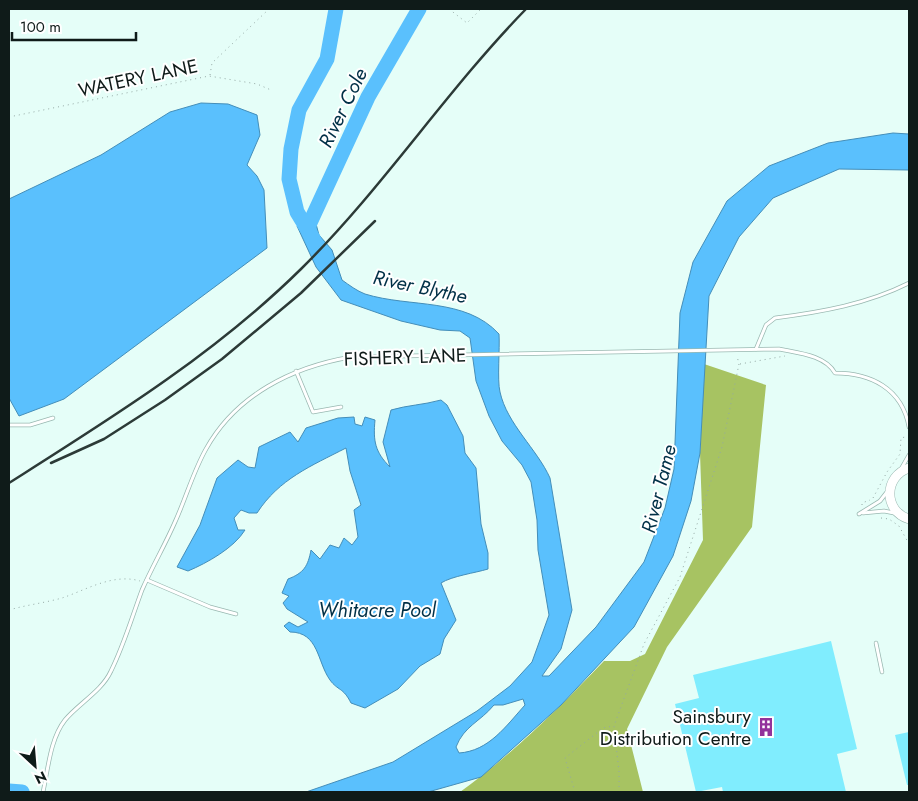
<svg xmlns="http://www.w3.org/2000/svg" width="918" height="801" font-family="Jost,sans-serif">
<rect width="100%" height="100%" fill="#e5fef8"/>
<!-- forest -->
<path fill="#a7c362" d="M704,364L766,385L752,527L667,647L627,729L643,792H460C513,754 559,708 604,661H630L645,654L703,540L700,453Z"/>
<!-- water -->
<g fill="#5ac0fd" stroke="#448eb9" fill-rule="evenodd">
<path d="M201,103L228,104L257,115L260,135L247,165L257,176L264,190L267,248L64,399L19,416L9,398V199L101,155L170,112Z"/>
<path d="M893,133L909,134V170L839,169L773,198L739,237L709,296L700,453L691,501L673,556L634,627L561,705L481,777L428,792H306L393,762L477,711L510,686L532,662L549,615L538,550L537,520L531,482L522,465L502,441L489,416L476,381L470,338L460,331L440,330L401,321L341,300L316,267L297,226L315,220L319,235L332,250L342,280C349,285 357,291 365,294C410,308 465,297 499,334C500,348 497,380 500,392C507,424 537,449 550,478L572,610L561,649L542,676H549L596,627L644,562L665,508L674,469L680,313L693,262L727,201L769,166L828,143ZM523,699L525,705C506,726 489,751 459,753L456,747C464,726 480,722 494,705H503Z"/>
<path d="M441,400L447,405L463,436L465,453L476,468L481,524L488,553V569C475,573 452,576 441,583L456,620L444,639L440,654L420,666L398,689L365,708L351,703C343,687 338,691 330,680C317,662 319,632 290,632L284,626L289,622L298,627L308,622L287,609L283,603L289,596L282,593L288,579C304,573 308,566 311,550L320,559L330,545L339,548L344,538L352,545L358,537L354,510L361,505L350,471L346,448C311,466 279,479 257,513H249L241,510L234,518L238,530H245C234,548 207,563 188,571L177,567L200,525L217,478L238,460L248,467L255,468L259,447L290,432L298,442L306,428L338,418L354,417L355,424L362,426L365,417L375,420C373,441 375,452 390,467L383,442L391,410C408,405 423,405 441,400Z"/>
</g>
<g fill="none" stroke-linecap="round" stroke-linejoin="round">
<!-- river -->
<g stroke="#5ac0fd" stroke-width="15">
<path d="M308,227L368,97L419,9"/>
<path d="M314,240L297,212L289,179L291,149L299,110L327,59L336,9"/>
<path d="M9,791L22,792"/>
</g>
</g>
<!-- building -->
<g fill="#80edfe">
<path d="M831,641L857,749L837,754L846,792H723L722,787L696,792L675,704L699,698L693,675Z"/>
<path d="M909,732V785H907L895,735Z"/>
</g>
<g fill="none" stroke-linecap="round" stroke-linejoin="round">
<!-- service casing -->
<g stroke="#99b8b1" stroke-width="4.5">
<g id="service">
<path d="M756,349L766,325L775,318C822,312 867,304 909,283"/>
<path d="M296,371L313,412L341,407"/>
<path d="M9,425H30L53,418"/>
<path d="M901,469L909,455"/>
<path d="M863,513L884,511L894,513"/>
<path d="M859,514L880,501L887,492"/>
<path d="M147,580L210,607L236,614"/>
<path d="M876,643L882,672"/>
<path d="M43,792C48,770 50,739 65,720C78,704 102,691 111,671C124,645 132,617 142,590C152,567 165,545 175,522C186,498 193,472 206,449C236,395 292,367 351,357L779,349C798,353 825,355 835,373C870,373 902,388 909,427"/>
</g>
</g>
<!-- tertiary casing -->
<g stroke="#99b8b1" stroke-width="10">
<path id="tertiary" d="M909,468C884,476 883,511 909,519"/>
</g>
<!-- path -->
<g stroke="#94a8a4" stroke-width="1" stroke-dasharray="1 4" stroke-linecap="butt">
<path d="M449,9L467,23L481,9"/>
<path d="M210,75L212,63L269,9"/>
<path d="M9,117L209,76L257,84L271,90"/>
<path d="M740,364L785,356"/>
<path d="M873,498L887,472L900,454L901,438L909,436"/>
<path d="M862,505V503L870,500"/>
<path d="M881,518L889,519L899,526L909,544"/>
<path d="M9,610C26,605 44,603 62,598C86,590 113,573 140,581"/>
<path d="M575,792L565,758L603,728L613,726"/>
<path d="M619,792V772L614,726L644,644L680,577L722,447L739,364L737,356"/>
</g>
<!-- service -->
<use href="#service" stroke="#fff" stroke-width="3"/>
<!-- tertiary -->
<use href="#tertiary" stroke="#fff" stroke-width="9"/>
<!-- rail -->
<g stroke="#2c3a37" stroke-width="2.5">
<path d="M51,463L104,439L165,400L222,359L301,293L375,221"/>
<path d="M9,483C110,419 215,354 301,269C383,188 446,91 526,9"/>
</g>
</g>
<!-- icons -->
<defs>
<g id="building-bare" transform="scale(1.5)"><path d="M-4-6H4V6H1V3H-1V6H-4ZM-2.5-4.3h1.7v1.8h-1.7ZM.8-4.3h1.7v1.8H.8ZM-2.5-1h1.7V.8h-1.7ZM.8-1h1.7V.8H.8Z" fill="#92329b" stroke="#fff" stroke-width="2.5" paint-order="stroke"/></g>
</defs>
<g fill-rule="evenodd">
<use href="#building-bare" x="766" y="727"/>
</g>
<g text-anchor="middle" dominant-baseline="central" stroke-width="4" stroke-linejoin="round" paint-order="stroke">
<!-- street labels -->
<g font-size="19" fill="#0f1b19" stroke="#fff">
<text transform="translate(138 78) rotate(-12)">WATERY LANE</text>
<text transform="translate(405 357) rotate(-2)">FISHERY LANE</text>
</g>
<!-- poi labels -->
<g font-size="19" fill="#0f1b19" stroke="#fff" text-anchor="end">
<text x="751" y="716">Sainsbury<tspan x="751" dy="22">Distribution Centre</tspan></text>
</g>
<!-- water labels -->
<g font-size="20" font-style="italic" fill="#013047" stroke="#fff">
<text transform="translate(343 108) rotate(-64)">River Cole</text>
<text transform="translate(420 287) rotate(12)">River Blythe</text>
<text transform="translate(659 489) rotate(-76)">River Tame</text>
<text x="377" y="610">Whitacre Pool</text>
</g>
</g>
<!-- border -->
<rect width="918" height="801" fill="none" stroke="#0f1b19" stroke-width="20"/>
<!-- north arrow -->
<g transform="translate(35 766) rotate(154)" stroke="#ffffff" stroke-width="4" paint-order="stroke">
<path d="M0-4L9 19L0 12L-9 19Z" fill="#0f1b19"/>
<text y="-8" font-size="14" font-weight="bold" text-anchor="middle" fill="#0f1b19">N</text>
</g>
<!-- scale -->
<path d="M12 32v8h124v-8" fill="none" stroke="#0f1b19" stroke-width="2.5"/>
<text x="20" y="32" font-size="15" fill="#0f1b19" stroke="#ffffff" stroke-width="4" paint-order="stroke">100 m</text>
</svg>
